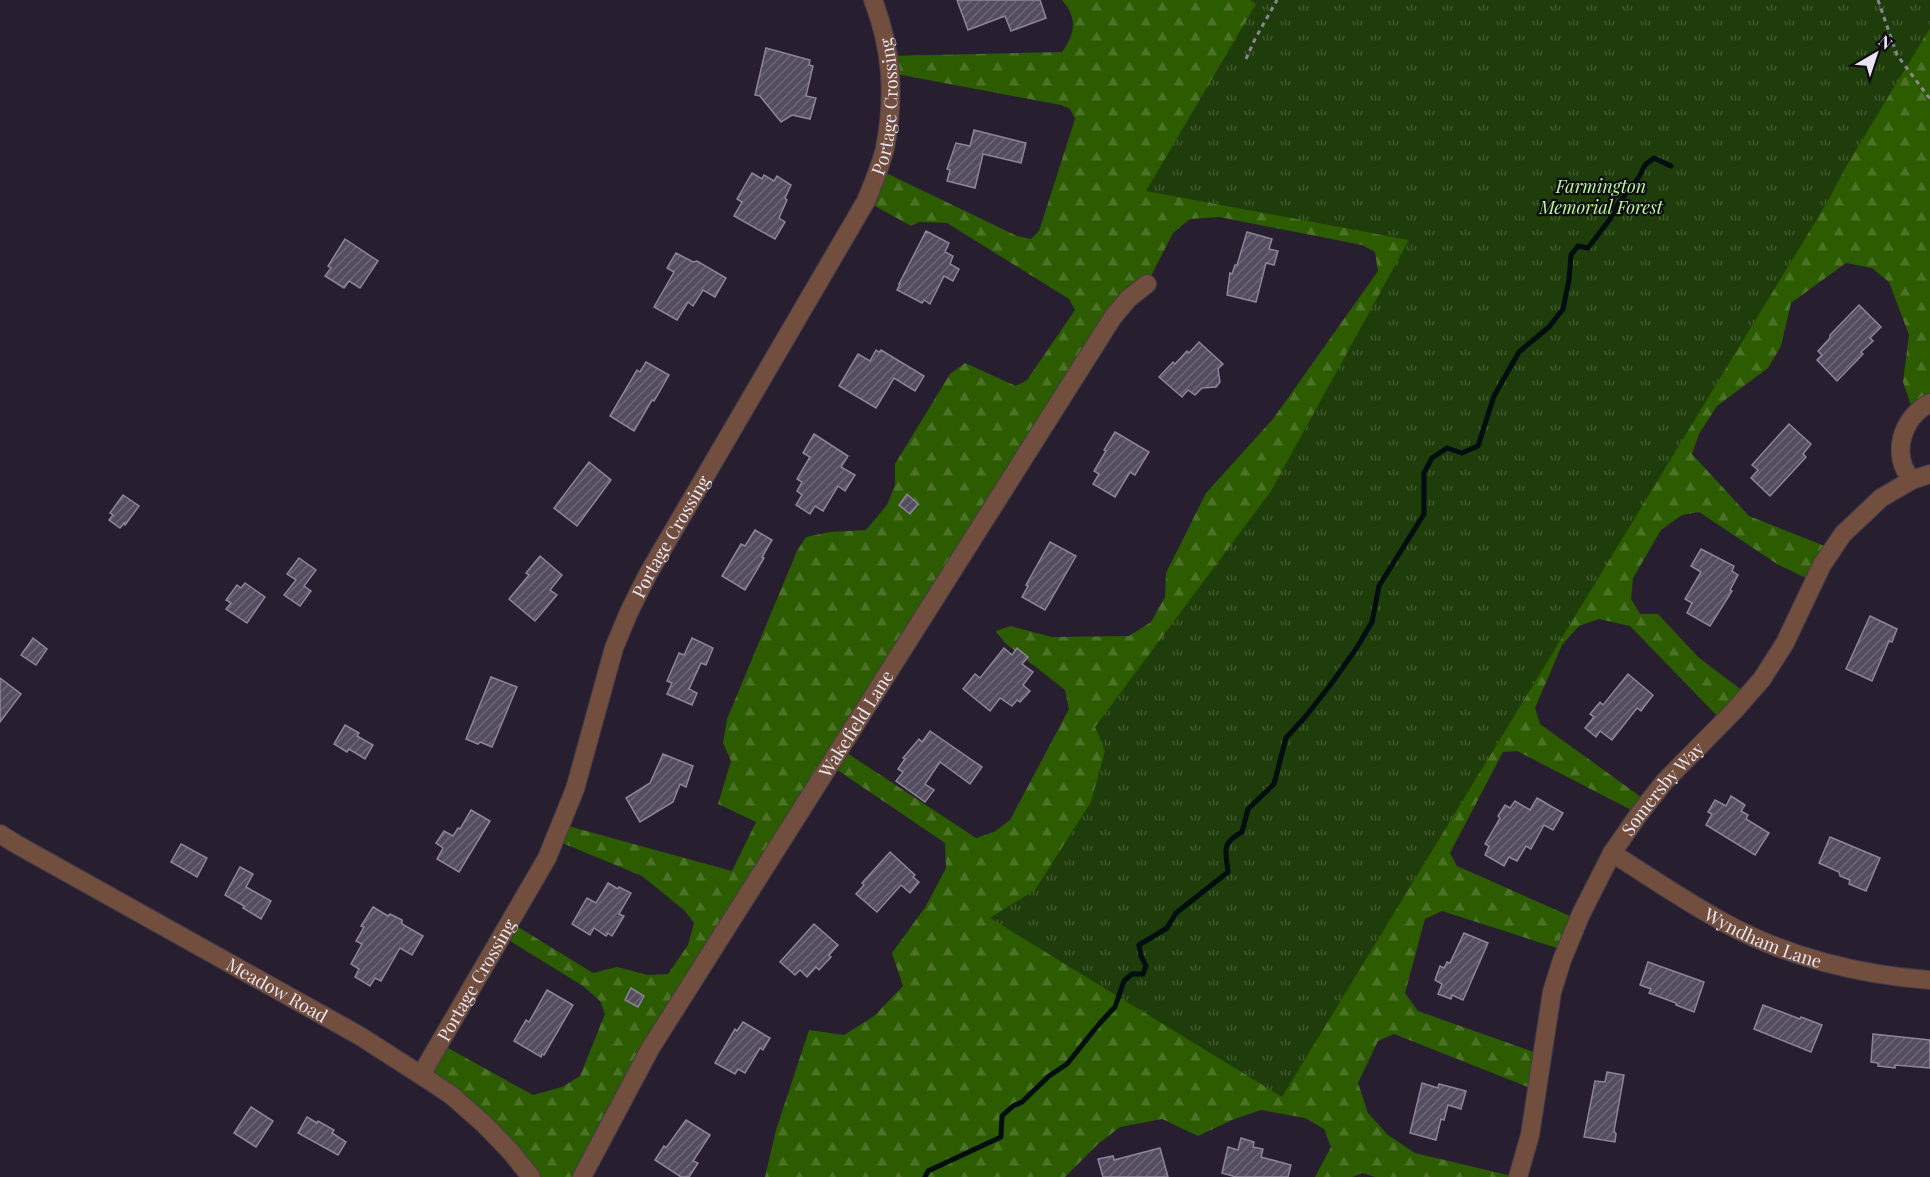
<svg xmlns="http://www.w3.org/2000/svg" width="1930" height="1177" font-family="'Playfair Display',serif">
<defs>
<pattern id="forest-firs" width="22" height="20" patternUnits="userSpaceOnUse" patternTransform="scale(1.5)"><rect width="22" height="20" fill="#2c5b00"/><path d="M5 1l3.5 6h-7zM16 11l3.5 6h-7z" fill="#4b7226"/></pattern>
<pattern id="park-tufts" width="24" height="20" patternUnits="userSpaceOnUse" patternTransform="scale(1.5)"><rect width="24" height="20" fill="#1f3d0a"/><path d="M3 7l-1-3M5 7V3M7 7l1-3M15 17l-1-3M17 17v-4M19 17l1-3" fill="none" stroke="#40592e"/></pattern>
<pattern id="building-hatch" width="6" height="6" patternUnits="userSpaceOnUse" patternTransform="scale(1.5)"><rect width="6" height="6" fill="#544c5f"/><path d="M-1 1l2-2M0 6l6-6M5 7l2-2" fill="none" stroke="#6d6676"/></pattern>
</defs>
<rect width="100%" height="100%" fill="#271f30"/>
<!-- forest -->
<path fill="url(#forest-firs)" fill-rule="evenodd" d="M1062,0H1930V403L1914,414L1903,382L1909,335L1889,282L1872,268L1846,263L1791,303L1781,346L1768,368L1717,406L1699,434L1692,454L1749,516L1832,549L1814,582L1777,564L1699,512L1682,515L1661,530L1633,578L1631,599L1640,614H1658L1698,657L1748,695L1723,722L1630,626L1599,619L1579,626L1562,645L1535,708L1540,724L1648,802L1639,814L1517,751L1503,752L1450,853L1457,866L1579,920L1566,951L1442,911L1425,919L1405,993L1418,1011L1542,1055L1538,1091L1394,1034L1378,1041L1358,1083L1368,1113L1388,1135L1415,1153L1516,1177H1375L1362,1173L1353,1177H1315L1331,1147L1324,1129L1305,1118L1261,1110L1232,1120L1198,1136L1162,1119L1120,1127L1098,1144L1065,1177H765L776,1130L809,1030L844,1035L874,1016L903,986L892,953L926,906L946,868L945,843L830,765L582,1177H531L421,1075L439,1043L533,1095L562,1087L580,1076L605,1014L600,1001L583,986L502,936L510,922L593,973L617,967L648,975L668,974L688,945L694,923L685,911L642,876L555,840L561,824L732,871L756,822L718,804L731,761L723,743L727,719L797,551L806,537L830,532L866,530L887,505L895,485V464L950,374L965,363L1016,386L1027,380L1075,310L1069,299L947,223L919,222L911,226L866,201L878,169L1017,236L1031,239L1039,231L1075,119L1070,109L1061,105L891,73L890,56L1062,52C1075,34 1078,18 1062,0ZM1219,217L1362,245L1375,252L1378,271L1273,419L1206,493L1166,573L1165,597L1151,622L1129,636L1052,637L1010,626L996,631L1005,643L1065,690L1069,709L1010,820L994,832L976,838L841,749L1128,299L1147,284L1173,233L1190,219Z"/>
<!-- park -->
<path fill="url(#park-tufts)" d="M1250,0H1930V28L1847,165L1825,206L1282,1097L990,918L1035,890L1091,802L1105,751L1095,727L1271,491L1409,240L1146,191L1256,4Z"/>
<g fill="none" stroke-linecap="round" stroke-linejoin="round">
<!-- stream -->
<path stroke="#000e11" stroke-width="5" d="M925,1177L928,1171L1001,1137L1002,1116L1013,1106L1022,1102L1049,1076L1067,1064L1099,1024L1115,1007L1124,981L1132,974H1143L1146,966L1141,956L1139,945L1167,928L1176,913L1228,872C1226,851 1220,844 1242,832L1248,809L1274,784L1286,738L1306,716L1331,684L1356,649L1372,622L1379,586L1424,514V473L1432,458L1447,448L1462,453L1478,446L1494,396L1519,352L1549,327L1563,309L1569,280L1571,255L1578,246L1588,248L1610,219L1618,204L1639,177L1645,165L1654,158L1671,166"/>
</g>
<!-- building -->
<g fill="url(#building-hatch)" stroke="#8e859a" stroke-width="1.5">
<path d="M957,0H1040L1046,18L1011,31L1005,16L968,30Z"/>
<path d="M766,48L810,60L809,65L813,66L806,96L816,98L810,119L792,115L781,122L760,96L755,95Z"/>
<path d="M974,130L1026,143L1021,163L983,154L975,188L947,181L950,170L947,169L956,143L970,146Z"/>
<path d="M752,173L762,179L764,175L774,181L777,176L791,185L785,198L787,200L779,218L785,222L775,239L734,216L742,202L737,199Z"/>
<path d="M926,231L949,243L945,252L953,256L950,264L959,269L953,281L944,276L930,304L924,300L922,303L897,290L900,284H899Z"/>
<path d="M1247,232L1272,239L1269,249L1278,251L1274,265L1266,263L1256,302L1227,295L1230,273L1232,274L1235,265H1237Z"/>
<path d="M345,239L378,261L360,288L349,281L344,288L325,276L331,268L328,266Z"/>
<path d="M676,253L693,262L697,261L726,278L715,297L703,290L693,306L688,302L677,320L654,307L674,272L667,268Z"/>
<path d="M1859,305L1881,327L1870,338L1873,341L1861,352L1863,354L1837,381L1817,360L1822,355L1818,351L1830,338V335Z"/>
<path d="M1199,342L1223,364L1218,369L1220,382L1216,387L1202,388L1195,395L1188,390L1182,397L1159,377L1173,362L1175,364L1187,351L1189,353Z"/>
<path d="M876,350L879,352L881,350L924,376L915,391L894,378L876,408L839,386L858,354L870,361Z"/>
<path d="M646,362L669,375L654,401L652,400L634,431L610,416L637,370L640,372Z"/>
<path d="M1789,424L1811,444L1803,454L1806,457L1770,496L1751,478L1758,470L1752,465Z"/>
<path d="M1115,432L1149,452L1135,475L1130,472L1115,497L1093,484L1099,474L1094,471L1106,451L1104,450Z"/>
<path d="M814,434L848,456L841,467L855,475L845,491L838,486L823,511L815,506L810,514L796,505L802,495L797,491L802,482L797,479L810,457L803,453Z"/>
<path d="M589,462L611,480L577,526L554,508Z"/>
<path d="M907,494L918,504L910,514L899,505Z"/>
<path d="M123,495L139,506L125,525L124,523L120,528L109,520L113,515L110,513Z"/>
<path d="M755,530L772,540L762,557L764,558L745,590L722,576L741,544L745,546Z"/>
<path d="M1050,542L1076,556L1045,610L1022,597L1028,586L1026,585Z"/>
<path d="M1701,549L1734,566L1732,571L1738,575L1730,590L1732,591L1710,626L1687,613L1692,603L1685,599L1701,572L1691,566Z"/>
<path d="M540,556L562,575L550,590L557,595L535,621L509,599L529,575L526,573Z"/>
<path d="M299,558L316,570L304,586L311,591L300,606L284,595L296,580L287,574Z"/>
<path d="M245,583L265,597L247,623L226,609L231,603L226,600L237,585L241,588Z"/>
<path d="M1870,616L1897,629L1892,642L1889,641L1872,681L1846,669Z"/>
<path d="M33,638L47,649L36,665L21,655Z"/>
<path d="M692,638L713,648L706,665L701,663L689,689L697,693L692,705L667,694L672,683L667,681L679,653L684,655Z"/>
<path d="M1004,648L1012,655L1017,648L1028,657L1022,664L1033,672L1023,685L1030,691L1020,702L1017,700L1012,706L1000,698L990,711L963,689L975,674L980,678Z"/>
<path d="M1628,674L1653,695L1641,711L1637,708L1612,740L1600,731L1596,737L1585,728L1594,717L1590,714L1600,702L1603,705Z"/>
<path d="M491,677L517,687L492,747L480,742L478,744L466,739Z"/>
<path d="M0,678L21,694L0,722Z"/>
<path d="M345,725L359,733L357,736L373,745L365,759L349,749L347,752L334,744Z"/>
<path d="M930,731L982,767L970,784L940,762L925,784L934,790L925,802L896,781L903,772L898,769L905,759L903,758L919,739L922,742Z"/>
<path d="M663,754L693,766L686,787L680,784L673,802L640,822L626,798L650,783Z"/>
<path d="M1731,796L1745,805L1741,811L1748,815L1746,819L1769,833L1755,855L1706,825L1712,814L1708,812L1715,800L1726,806Z"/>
<path d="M1537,798L1563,813L1553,830L1544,825L1531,849L1526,846L1517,861L1509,857L1504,866L1485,855L1489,846L1485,844L1500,818L1498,816L1505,805L1510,808L1515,801L1530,810Z"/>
<path d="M471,810L490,821L459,872L437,859L443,848L436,843L444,831L453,836L458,828L460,829Z"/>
<path d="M1830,837L1880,858L1866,891L1849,884L1850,880L1840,876L1839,872L1819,863Z"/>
<path d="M181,844L207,858L197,877L171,862Z"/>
<path d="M890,852L915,875L913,877L919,882L910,893L901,885L877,912L856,894L864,885L862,883Z"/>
<path d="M240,867L253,874L246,887L271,901L261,919L243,908L244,906L225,895Z"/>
<path d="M608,883L618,889L619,887L631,893L619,914L624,916L612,936L608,933L606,936L594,928L590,935L572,924L587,898L596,903Z"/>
<path d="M373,907L388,916L390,914L402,920V924L423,936L412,955L400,948L381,981L375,978L370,986L355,977L359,969L351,964L362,944L356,941L364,927L361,926Z"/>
<path d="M814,924L838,945L829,955L831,957L819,970L816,967L807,977L800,970L795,975L780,962Z"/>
<path d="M1464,933L1488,943L1463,1000L1452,995L1451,999L1438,994L1442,984L1435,980L1440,966L1444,968L1447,962L1450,963Z"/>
<path d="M1648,962L1704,982L1694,1012L1676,1005V1003L1649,993L1651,989L1640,985Z"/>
<path d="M631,988L644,996L638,1007L625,1000Z"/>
<path d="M547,990L573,1005L544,1055L542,1054L541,1057L514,1041L526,1020L529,1022Z"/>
<path d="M1763,1005L1800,1019L1801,1017L1822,1025L1811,1052L1754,1029Z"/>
<path d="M743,1022L770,1038L763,1050L760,1048L745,1073L738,1069L735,1074L715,1063L735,1029L737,1031Z"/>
<path d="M1873,1034L1930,1040V1068L1895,1065V1068L1878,1066V1063L1871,1062Z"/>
<path d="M1607,1072L1624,1075L1614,1131L1616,1134L1615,1142L1584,1137L1595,1081L1605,1082Z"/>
<path d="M1422,1083L1438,1088L1439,1084L1466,1091L1461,1109L1448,1105L1444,1120L1441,1119L1436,1140L1410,1133Z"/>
<path d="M251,1107L273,1121L256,1147L234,1133Z"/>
<path d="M307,1117L317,1123L318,1121L334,1130L332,1133L346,1142L338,1155L298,1133Z"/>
<path d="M686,1120L710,1135L693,1161L698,1163L689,1177H681L655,1160L664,1146L666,1148Z"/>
<path d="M1241,1138L1254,1142L1253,1147L1263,1149L1261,1157L1291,1165L1288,1177H1236L1222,1173L1228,1147L1238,1150Z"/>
<path d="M1160,1148L1168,1177H1103L1098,1159L1113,1156L1114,1160Z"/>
</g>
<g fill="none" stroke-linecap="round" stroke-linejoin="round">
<!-- minor casing -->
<g stroke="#423b4b" stroke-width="20">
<g id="minor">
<path d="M1912,480C1890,455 1902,417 1930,403"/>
<path id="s1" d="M0,834L16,844L360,1036L427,1079L451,1095L484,1124L511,1152L531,1177"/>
<path id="s2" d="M1612,853C1650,877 1686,902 1725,923C1787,957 1860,975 1930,980"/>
<path id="s3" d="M421,1075L547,858L575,789L614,648L629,612L648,574L866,201C873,184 881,165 885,148C895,96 892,49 873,0"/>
<path id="s4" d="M582,1177L650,1049L1113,317L1128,299L1147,284"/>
<path id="s5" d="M1518,1177L1530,1135L1552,992L1562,960L1581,914L1612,853L1639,814L1665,781L1734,711L1762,679L1785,643L1822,565L1843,534L1881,498L1912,480L1930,474"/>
</g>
</g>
<!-- path -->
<g stroke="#8c8694" stroke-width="3" stroke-dasharray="4.5 4.5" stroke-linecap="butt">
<path d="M1878,0L1897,55L1930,99"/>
<path d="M1246,59L1255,39L1277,0"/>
</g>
<!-- minor -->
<use href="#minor" stroke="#724e3e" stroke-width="18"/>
</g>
<g text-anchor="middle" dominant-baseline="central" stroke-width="4.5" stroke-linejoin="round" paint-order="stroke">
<!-- street labels -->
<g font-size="18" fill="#eae5f0" stroke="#0e0b12">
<text stroke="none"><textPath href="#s3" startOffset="1083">Portage Crossing</textPath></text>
<text stroke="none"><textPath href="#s3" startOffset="597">Portage Crossing</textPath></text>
<text stroke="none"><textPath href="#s4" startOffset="530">Wakefield Lane</textPath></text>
<text stroke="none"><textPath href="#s5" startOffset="422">Somersby Way</textPath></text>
<text stroke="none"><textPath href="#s2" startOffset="174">Wyndham Lane</textPath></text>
<text stroke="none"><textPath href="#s3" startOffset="110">Portage Crossing</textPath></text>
<text stroke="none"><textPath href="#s1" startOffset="318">Meadow Road</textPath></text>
</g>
<!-- park labels -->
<g font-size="18" font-style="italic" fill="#b5f98f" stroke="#0e0b12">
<text x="1601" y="186">Farmington<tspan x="1601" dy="21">Memorial Forest</tspan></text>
</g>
</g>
<!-- north arrow -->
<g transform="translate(1876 54) rotate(39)" stroke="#0e0b12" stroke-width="4.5" paint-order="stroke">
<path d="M0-4.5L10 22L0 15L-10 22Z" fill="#eae5f0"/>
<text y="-9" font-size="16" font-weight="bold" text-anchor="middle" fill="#eae5f0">N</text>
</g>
</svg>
